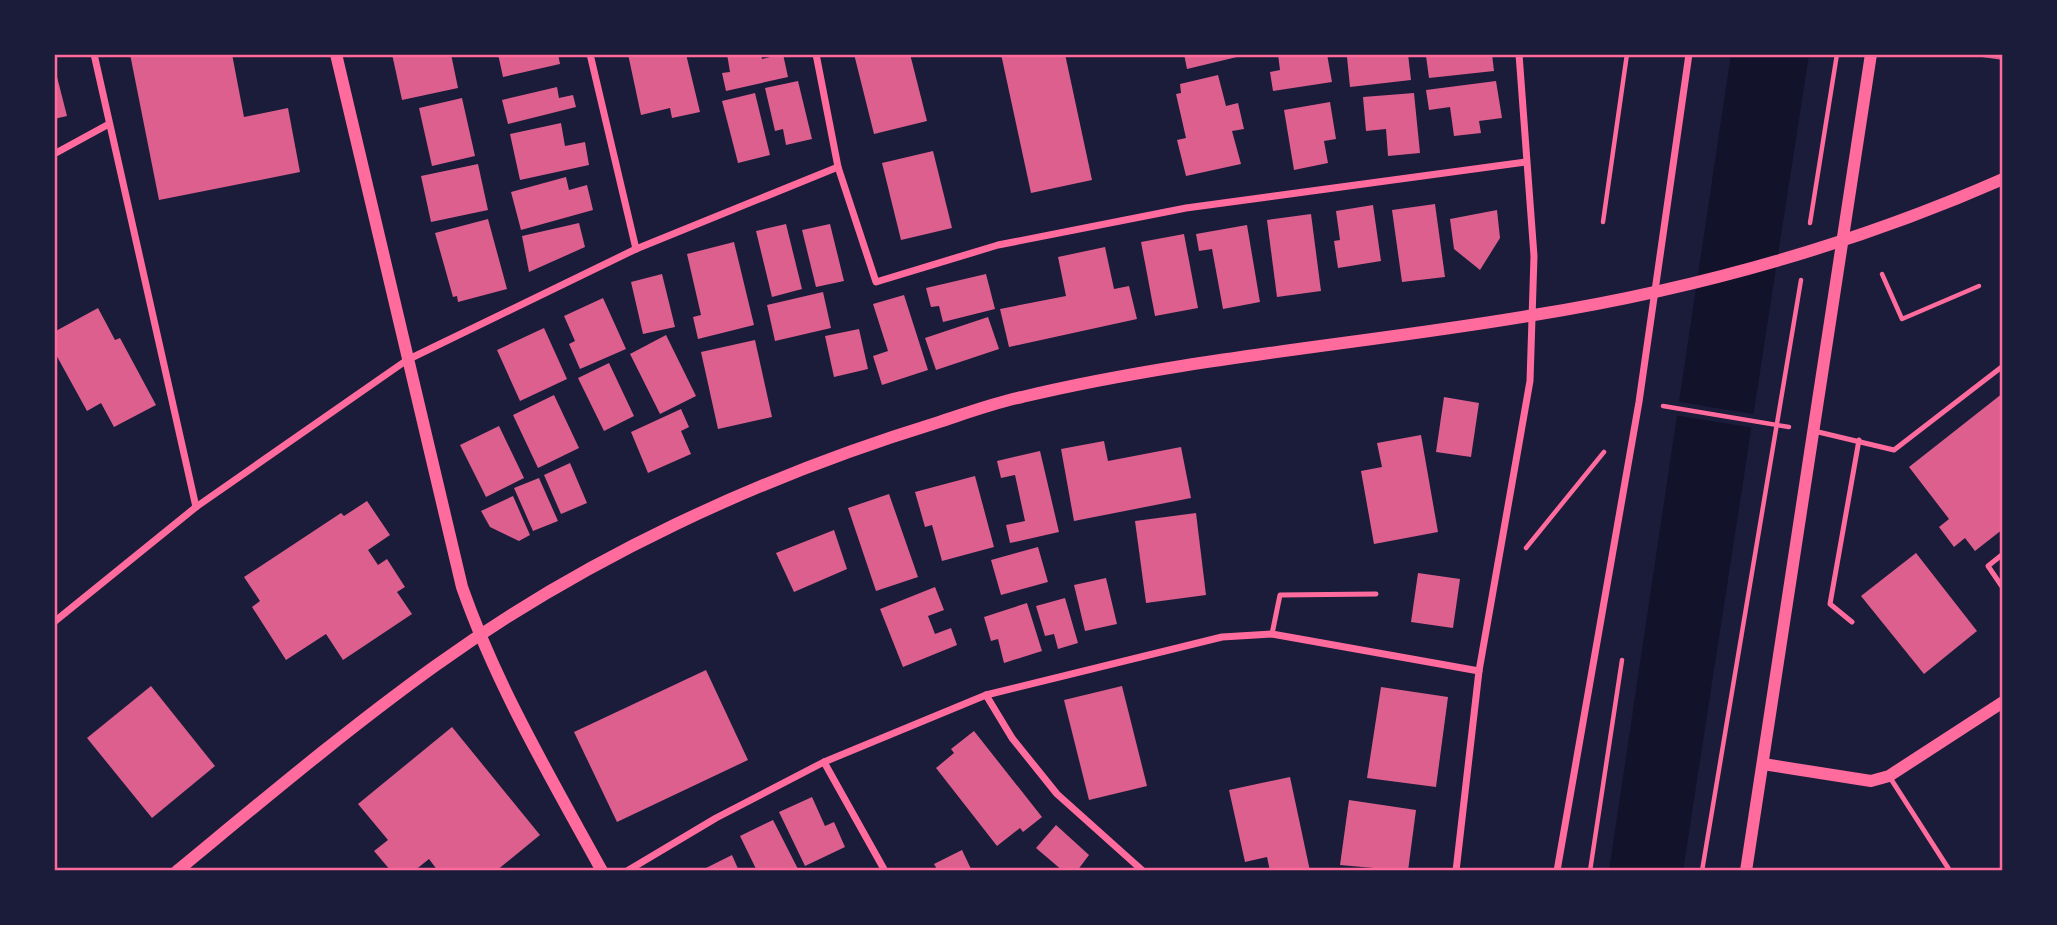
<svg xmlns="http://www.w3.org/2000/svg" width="2057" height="925" font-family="Commissioner,sans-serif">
<rect width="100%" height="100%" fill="#1b1b3a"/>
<!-- water -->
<path fill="#12122b" d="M1731,54H1809L1683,871H1609Z"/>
<!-- pier -->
<path fill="#1b1b3a" d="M1675,401L1758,415L1755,428L1673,415Z"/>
<!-- building -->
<g fill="#dd5f8e">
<path d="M130,54H232L244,117L288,108L300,172L159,200Z"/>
<path d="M392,54H451L458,88L402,100Z"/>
<path d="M498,54H558L560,64L503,77Z"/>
<path d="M628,54H686L700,112L672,118L670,108L641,115Z"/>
<path d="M727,54H761L762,59L783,54L788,77L726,91L722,73L730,72Z"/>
<path d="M854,54H910L927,121L874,134Z"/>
<path d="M1001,54H1065L1092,180L1031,193Z"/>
<path d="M1184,54H1236L1237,57L1187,69Z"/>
<path d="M1278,54H1327L1332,82L1273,91L1270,72L1280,70Z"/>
<path d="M1408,54L1411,80L1350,87L1347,57Z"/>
<path d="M1492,54L1494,71L1429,78L1426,56Z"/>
<path d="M1975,54H2003V60L1975,56Z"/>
<path d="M54,65L67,116L54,119Z"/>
<path d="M1218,75L1226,106L1238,103L1244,129L1232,131L1241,164L1186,176L1177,140L1186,138L1176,94L1181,93L1180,84Z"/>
<path d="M798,81L812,139L786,145L783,129L775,131L765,88Z"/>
<path d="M1496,81L1502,118L1479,121L1481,133L1454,136L1450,107L1429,110L1426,90Z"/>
<path d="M557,87L559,98L573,95L576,107L508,124L502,100Z"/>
<path d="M755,93L770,155L738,163L722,101Z"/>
<path d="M1414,93L1420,153L1388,156L1386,129L1366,131L1363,97Z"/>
<path d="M462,98L475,156L432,166L419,108Z"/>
<path d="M1330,102L1336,139L1324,141L1328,163L1294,170L1284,110Z"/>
<path d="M561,123L565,146L585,142L589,165L520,180L510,134Z"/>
<path d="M933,151L952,228L901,240L882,163Z"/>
<path d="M478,164L488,210L431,222L421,176Z"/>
<path d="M566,177L569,190L587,185L593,210L521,230L511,192Z"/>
<path d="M1435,204L1445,277L1402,282L1392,210Z"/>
<path d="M1373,205L1381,261L1338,268L1334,241L1340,240L1336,211Z"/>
<path d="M1497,210L1500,238L1480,270L1454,249L1450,219Z"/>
<path d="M1311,214L1321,291L1277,297L1267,220Z"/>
<path d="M488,219L507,289L458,302L457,296L453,297L435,233Z"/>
<path d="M579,223L585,247L529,272L522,236Z"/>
<path d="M786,224L802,289L772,297L756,231Z"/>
<path d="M830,224L844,281L816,287L802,230Z"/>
<path d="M1247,225L1260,302L1223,309L1212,249L1199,251L1196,234Z"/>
<path d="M1184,234L1198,308L1155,316L1141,242Z"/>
<path d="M734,242L754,325L698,339L693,317L701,315L687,254Z"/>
<path d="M1105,247L1114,289L1129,286L1137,319L1009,347L1000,309L1066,296L1058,257Z"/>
<path d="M662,274L675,327L643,334L631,282Z"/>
<path d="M986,274L995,309L943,322L939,306L931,307L926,288Z"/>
<path d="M823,292L831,328L775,341L767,305Z"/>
<path d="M904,295L928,370L882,385L873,356L888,351L873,304Z"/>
<path d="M603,298L626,349L580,369L569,344L575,341L564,316Z"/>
<path d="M98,308L115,340L120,338L156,405L114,427L101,403L87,411L54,351V332Z"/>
<path d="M988,317L999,349L936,370L925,338Z"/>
<path d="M544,328L567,379L520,401L497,350Z"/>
<path d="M859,329L868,369L834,377L825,336Z"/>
<path d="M666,335L696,396L660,414L630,354Z"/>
<path d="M755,340L772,417L718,429L701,352Z"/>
<path d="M609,363L634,416L604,431L578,378Z"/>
<path d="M2003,393V529L1975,551L1965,538L1954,547L1939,527L1949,519L1909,467Z"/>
<path d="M554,395L579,448L538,468L513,415Z"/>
<path d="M1444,397L1479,403L1471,457L1436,452Z"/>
<path d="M681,409L689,427L681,431L691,454L648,473L631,432Z"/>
<path d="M499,426L524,478L486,497L460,445Z"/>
<path d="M1421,435L1438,532L1374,544L1361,471L1382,467L1377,443Z"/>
<path d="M1104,441L1108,461L1181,447L1191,498L1074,521L1061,449Z"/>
<path d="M1040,451L1059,532L1010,543L1006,525L1025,521L1015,475L1001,478L997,461Z"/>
<path d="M570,463L587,503L561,514L544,475Z"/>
<path d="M975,476L994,547L942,561L932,525L925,527L915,492Z"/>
<path d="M539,478L558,521L533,531L514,488Z"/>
<path d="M889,494L918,577L876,591L848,508Z"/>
<path d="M513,496L530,535L519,541L490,527L481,511Z"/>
<path d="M367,501L390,535L368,550L378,565L387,559L405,587L397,592L412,614L343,660L326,634L286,660L252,607L260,601L244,577L341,513L344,516Z"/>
<path d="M1196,513L1206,595L1146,603L1135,521Z"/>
<path d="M834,530L847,569L794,592L776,553Z"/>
<path d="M1038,547L1048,582L1001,595L991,560Z"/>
<path d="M1916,553L1977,631L1924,674L1861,596Z"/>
<path d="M1418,573L1460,579L1453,628L1411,622Z"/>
<path d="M1106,578L1117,624L1085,631L1074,585Z"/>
<path d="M935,587L944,610L928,616L935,634L951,628L957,645L903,667L880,609Z"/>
<path d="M1065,598L1078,643L1058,649L1054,634L1045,636L1036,606Z"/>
<path d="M1027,603L1042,651L1004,663L998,639L991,641L984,617Z"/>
<path d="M706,670L748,760L617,822L574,732Z"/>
<path d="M151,686L215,766L152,818L87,738Z"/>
<path d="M1122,686L1147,786L1089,800L1064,700Z"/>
<path d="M1381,687L1448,697L1436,787L1367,778Z"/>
<path d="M452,727L540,835L496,871H438L429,859L414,871H391L374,851L388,840L358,804Z"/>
<path d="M974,731L1042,817L1023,832L1020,828L997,846L936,768L954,753L951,749Z"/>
<path d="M1290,777L1310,871H1270L1267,857L1245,862L1229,790Z"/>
<path d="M812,797L825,826L834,822L845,847L805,866L779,812Z"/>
<path d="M1349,800L1416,810L1408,871L1340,865Z"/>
<path d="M773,820L799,871H757L740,836Z"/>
<path d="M1056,825L1089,855L1077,871H1063L1036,848Z"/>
<path d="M962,850L972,871H938L934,864Z"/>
<path d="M732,855L739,871H700Z"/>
</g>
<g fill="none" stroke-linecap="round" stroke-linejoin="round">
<!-- path -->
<g stroke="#ff6b9d" stroke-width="4.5">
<path d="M1603,222L1627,54"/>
<path d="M1810,223L1837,54"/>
<path d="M1882,274L1902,319L1979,286"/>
<path d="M1663,406L1789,427"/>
<path d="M1526,548L1604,452"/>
<path d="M1590,871L1622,660"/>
<path d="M1702,871L1801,280"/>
</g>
<!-- service -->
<g stroke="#ff6b9d" stroke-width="5">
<path d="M1814,431L1894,450L2003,366"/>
<path d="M2003,554L1988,566L2003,588"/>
<path d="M1852,622L1830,604L1859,440"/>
<path d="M1272,634L1280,595L1376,594"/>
<path d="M1889,776L1950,871"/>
</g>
<!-- minor -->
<g stroke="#ff6b9d" stroke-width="7">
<path d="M94,54L196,507"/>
<path d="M590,54L636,249"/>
<path d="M816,54L838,167L876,282L998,245L1186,208L1526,162"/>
<path d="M54,154L109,124"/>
<path d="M54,622L196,507L407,360L636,249L838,167"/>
<path d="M986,695L1012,738L1057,794L1143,871"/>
<path d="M824,762L885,871"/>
<path d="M627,871L716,818L824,762L986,695L1222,637L1272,634L1479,671"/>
<path d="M1456,871L1479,671L1530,381L1534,256L1519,54"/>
<path d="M1557,871L1639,402L1689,54"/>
</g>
<!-- tertiary -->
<g stroke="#ff6b9d" stroke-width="12">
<path d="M336,54L462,587C497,687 551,778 602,871"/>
<path d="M1763,764L1871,781L1889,776L2003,702"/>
<path d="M177,871C262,801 346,730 435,666C585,558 760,477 936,423C964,414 993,403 1022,397C1190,357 1364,344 1534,315C1696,289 1853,245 2003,179"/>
<path d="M1746,871L1871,54"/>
</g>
</g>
<!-- border -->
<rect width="2057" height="925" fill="none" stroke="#1b1b3a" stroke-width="112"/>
<rect x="56" y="56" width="1945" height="813" fill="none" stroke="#ff6b9d" stroke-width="2.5"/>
</svg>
